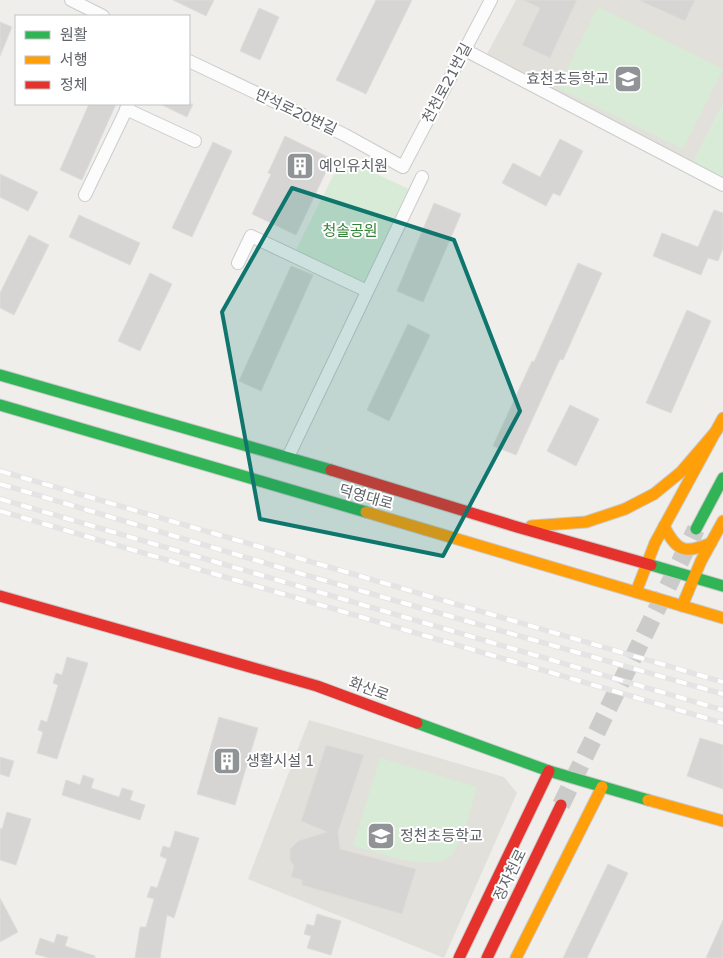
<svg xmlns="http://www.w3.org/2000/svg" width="723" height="958" font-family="'Varela Round','Noto Sans KR',sans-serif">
<rect width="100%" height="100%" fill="#efeeea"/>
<!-- education -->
<g fill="#e2e0da">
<path d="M516,0H723V104L693,163L487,54Z"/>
<path d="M309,720L504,777L517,793L444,958L248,879Z"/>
</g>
<!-- green -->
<g fill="#d8ebd6">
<path d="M598,7L723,69L683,149L558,88Z"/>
<path d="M723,104V179L693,163Z"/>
<path d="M342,158L413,191L366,288L295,252Z"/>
<path d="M380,758L477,787C470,808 466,835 453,853C437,875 376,852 353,846Z"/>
</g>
<!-- building -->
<g fill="#d6d5d3" stroke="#deddd9">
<path d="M173,0H214L206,16Z"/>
<path d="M376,0H412L366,94L336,80Z"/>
<path d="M523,0H577L550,58L522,45L540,8Z"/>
<path d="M638,0H695L685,21Z"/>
<path d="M259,8L279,17L260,60L240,51Z"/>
<path d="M0,22L12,27L0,56Z"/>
<path d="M89,104H116L82,180L60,170Z"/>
<path d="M160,104H193L187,117Z"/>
<path d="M285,136L332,159L296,235L252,214L271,174L268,173Z"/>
<path d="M560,139L583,151L560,196L553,193L546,206L502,183L513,163L540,177Z"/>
<path d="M213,142L232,151L192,237L172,228Z"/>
<path d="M0,174L38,192L28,211L0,197Z"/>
<path d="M434,203L461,214L423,302L397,291Z"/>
<path d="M714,210L723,213V248L718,261L708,258L701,275L653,256L662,233L698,247Z"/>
<path d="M79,215L140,243L130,265L69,237Z"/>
<path d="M29,235L49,245L14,315L0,308V293Z"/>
<path d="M578,263L602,273L563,360L560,359L516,455L493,446L532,361L534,362Z"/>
<path d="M291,266L313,275L261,391L239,381Z"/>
<path d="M150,273L172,284L140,351L118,341Z"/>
<path d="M687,310L711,321L671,413L646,403Z"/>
<path d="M408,324L430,335L389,421L367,410Z"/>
<path d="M570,405L599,419L576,466L547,451Z"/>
<path d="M67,657L88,663L57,759L37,753L43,732L38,730L41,720L47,722L58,685L53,683L56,673L62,675Z"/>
<path d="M219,717L258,728L235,805L197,794Z"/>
<path d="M700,738L723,745V789L687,776Z"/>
<path d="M326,745L364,755L338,832L340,849L416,869L402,914L302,885V880L291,877L294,866L290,860V849L298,841L327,832L301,821Z"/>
<path d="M0,757L14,761L9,777L0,774Z"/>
<path d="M83,775L94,779L91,788L119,797L122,788L133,791L130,800L145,805L140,820L62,795L66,780L80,785Z"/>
<path d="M7,812L31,819L16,865L0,860V828L2,829Z"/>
<path d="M175,831L199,838L174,918L167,915L160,958H135L140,927H146L154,899L147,897L151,886L157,888L167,859L160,856L163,846L170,848Z"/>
<path d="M608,864L628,873L587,958H563Z"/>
<path d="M0,898L18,932L0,942Z"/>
<path d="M317,914L341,921L331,955L307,948L311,936L304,934L307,924L314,926Z"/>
<path d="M723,920V958H706Z"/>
<path d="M57,934L68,937L65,946L95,956V958H49L35,954L40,938L54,943Z"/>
</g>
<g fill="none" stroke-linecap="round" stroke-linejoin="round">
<!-- secondary-tunnel -->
<path stroke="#cbcbca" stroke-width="18" stroke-dasharray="18 9" stroke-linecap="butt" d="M561,805L696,529"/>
<!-- street casing -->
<g stroke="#cbcccc" stroke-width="14">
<g id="street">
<path d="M71,0L103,16"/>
<path d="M465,50L723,185"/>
<path d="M189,61L345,135L403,167L491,0"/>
<path d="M126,109L195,141"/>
<path d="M85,195L129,104"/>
<path d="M238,263L251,236L367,291"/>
<path d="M288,457L422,177"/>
</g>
</g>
<!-- fast casing -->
<g stroke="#cacacb" stroke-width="13">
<g id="fast">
<path d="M0,375L331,470"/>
<path d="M0,405L366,512"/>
<path d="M696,529L723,478"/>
<path d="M651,565L723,586"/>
<path d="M417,723L549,771L648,800"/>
</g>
</g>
<!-- slow casing -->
<g stroke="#cacacb" stroke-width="13">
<g id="slow">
<path d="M366,512L723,618"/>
<path d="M531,526L586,522L625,509L654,494L681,472L717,430"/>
<path d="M664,526C677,552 685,554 711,543"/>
<path d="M636,592L655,543L723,418"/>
<path d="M682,606L701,561L723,521"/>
<path d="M648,800L723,821"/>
<path d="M516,958L602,787"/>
</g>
</g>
<!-- jam casing -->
<g stroke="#cacacb" stroke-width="13">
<g id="jam">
<path d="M331,470L517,527L651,565"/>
<path d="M0,596L317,686L417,723"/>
<path d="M459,958L549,771"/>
<path d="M487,958L561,805"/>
</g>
</g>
<!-- street -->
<use href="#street" stroke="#fdfcfc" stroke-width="12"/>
<!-- fast -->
<use href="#fast" stroke="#30b455" stroke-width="11"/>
<!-- slow -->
<use href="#slow" stroke="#ff9f0a" stroke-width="11"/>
<!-- jam -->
<use href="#jam" stroke="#e5322d" stroke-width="11"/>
<!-- rail casing -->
<g stroke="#e4e4e4" stroke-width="5.5">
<g id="rail">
<path d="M0,471L723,682"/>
<path d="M0,484L302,574L723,694"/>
<path d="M0,499L723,710"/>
<path d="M0,511L723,723"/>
</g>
</g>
<!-- rail -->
<use href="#rail" stroke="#fff" stroke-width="4" stroke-dasharray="11" stroke-linecap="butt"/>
</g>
<!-- marked area -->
<path fill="#0f766e" fill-opacity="0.2" stroke="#0f766e" stroke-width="4" stroke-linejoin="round" d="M292,188L454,240L520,411L443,556L260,519L222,312Z"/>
<!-- icons -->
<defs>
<g id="school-square" transform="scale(1.4375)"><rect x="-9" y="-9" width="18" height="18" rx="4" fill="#919496" stroke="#fff"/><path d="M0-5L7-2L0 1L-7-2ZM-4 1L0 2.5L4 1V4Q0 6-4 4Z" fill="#fff"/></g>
<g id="building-square" transform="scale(1.4375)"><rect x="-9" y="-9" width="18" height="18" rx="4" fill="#919496" stroke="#fff"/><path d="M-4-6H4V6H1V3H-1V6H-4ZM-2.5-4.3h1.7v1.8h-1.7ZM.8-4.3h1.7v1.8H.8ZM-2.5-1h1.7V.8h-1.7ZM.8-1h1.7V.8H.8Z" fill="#fff"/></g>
</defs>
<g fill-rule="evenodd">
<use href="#school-square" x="628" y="79"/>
<use href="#building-square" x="300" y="166"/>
<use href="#building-square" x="227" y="761"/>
<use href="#school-square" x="381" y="836"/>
</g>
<g text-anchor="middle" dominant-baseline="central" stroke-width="4" stroke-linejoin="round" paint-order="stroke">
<!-- poi labels -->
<g font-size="15" fill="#5f6368" stroke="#fff" text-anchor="start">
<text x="609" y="79" text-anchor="end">효천초등학교</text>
<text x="319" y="166">예인유치원</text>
<text x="246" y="761">생활시설 1</text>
<text x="400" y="836">정천초등학교</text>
</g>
<!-- street labels -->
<g font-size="15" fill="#5f6368" stroke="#fff">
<text transform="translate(447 83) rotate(-62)">천천로21번길</text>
<text transform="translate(296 112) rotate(25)">만석로20번길</text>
<text transform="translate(366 497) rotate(16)">덕영대로</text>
<text transform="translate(369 689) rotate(20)">화산로</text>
<text transform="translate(510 875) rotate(-64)">정자천로</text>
</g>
<!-- park labels -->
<g font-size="15" fill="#348238" stroke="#fff">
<text x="350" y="231">청솔공원</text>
</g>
</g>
<!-- legend -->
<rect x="15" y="15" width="175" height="90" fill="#ffffff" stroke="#bfc1c3"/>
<rect x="25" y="31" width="25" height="8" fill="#30b455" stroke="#bfc1c3"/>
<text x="60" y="40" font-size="15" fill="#5f6368">원활</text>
<rect x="25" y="56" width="25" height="8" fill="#ff9f0a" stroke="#bfc1c3"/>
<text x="60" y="65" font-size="15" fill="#5f6368">서행</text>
<rect x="25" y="81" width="25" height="8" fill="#e5322d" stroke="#bfc1c3"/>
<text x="60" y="90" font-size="15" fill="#5f6368">정체</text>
</svg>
